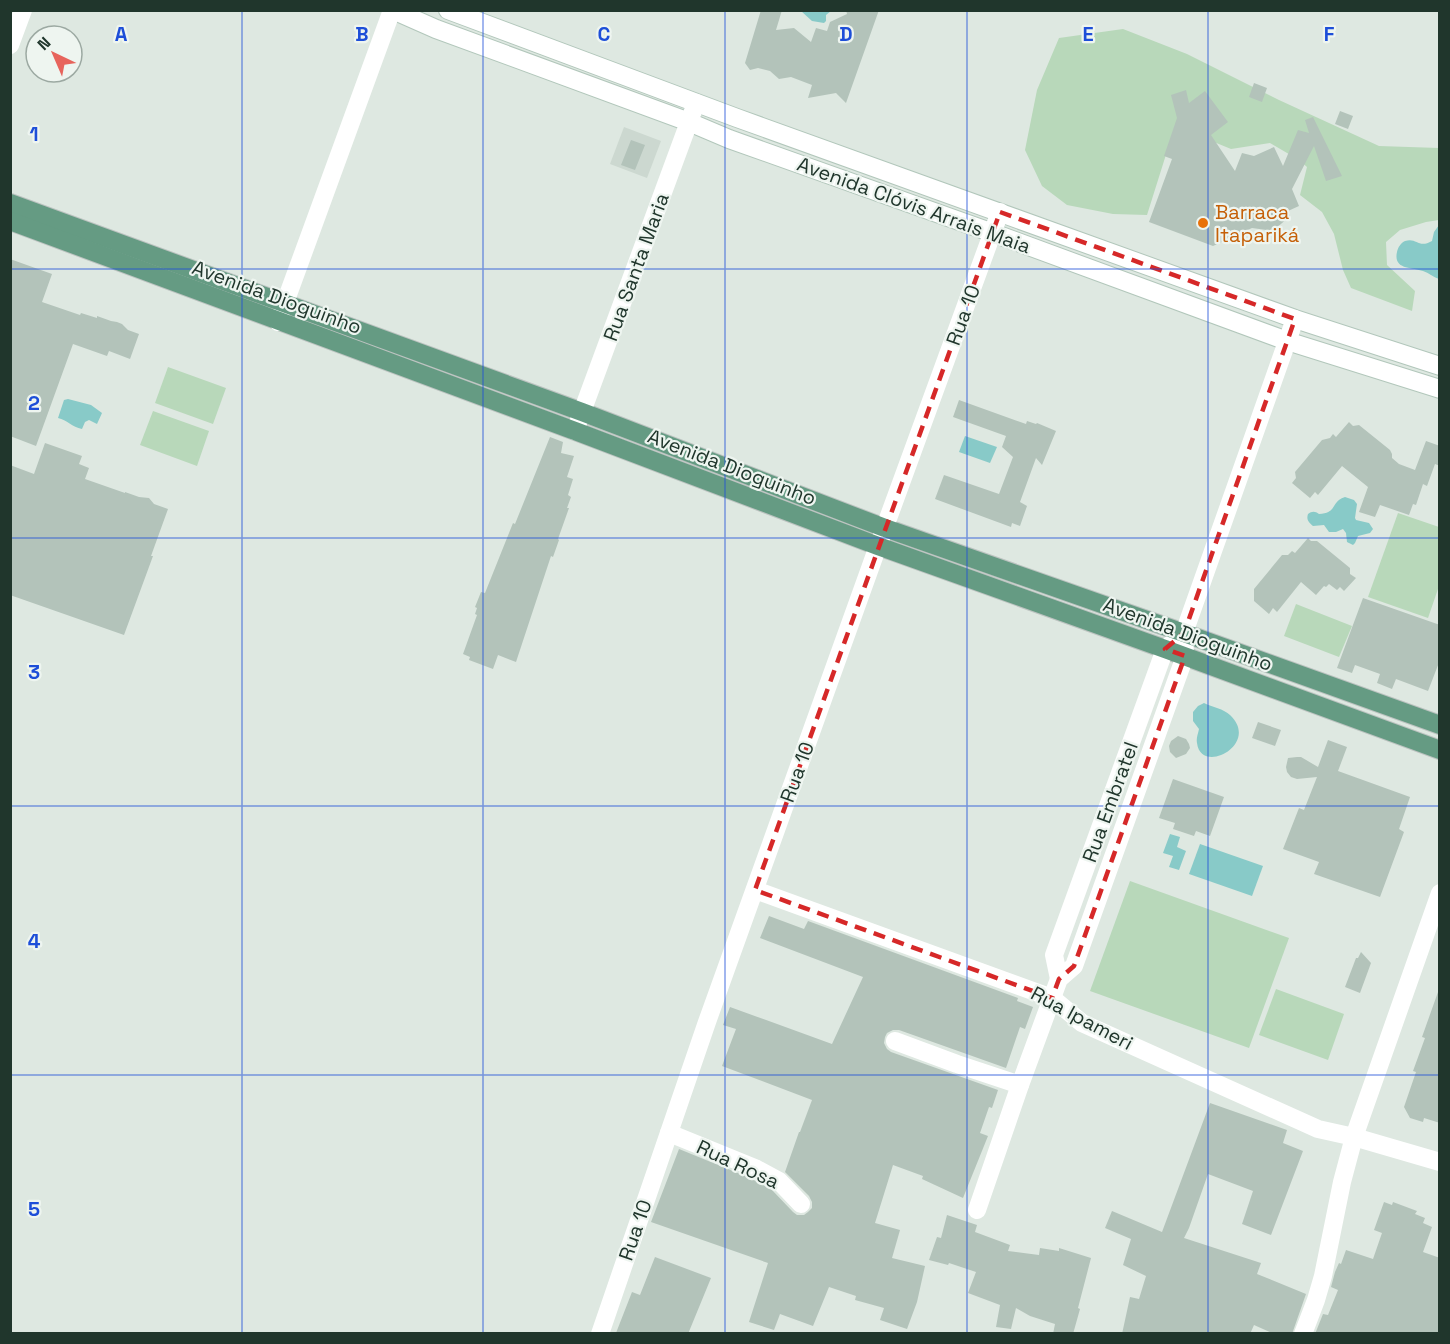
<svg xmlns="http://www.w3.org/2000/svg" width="1450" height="1344" font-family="'Space Grotesk',sans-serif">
<rect width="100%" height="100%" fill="#dee8e1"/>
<!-- built -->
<path fill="#ccd8d0" d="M624,127L661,141L647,178L610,164Z"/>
<!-- green -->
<g fill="#b8d8ba">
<path d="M1123,29L1187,54L1279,100L1379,146L1439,148V220L1426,222L1400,230L1386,242L1387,265L1415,291L1412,311L1351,288L1343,270L1334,234L1322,212L1300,195L1307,167L1299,160L1270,143L1231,149L1175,126L1147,215L1113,214L1067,205L1042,186L1025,150L1037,90L1059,38Z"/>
<path d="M168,367L226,388L213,424L155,403Z"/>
<path d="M153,411L209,431L197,466L140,445Z"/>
<path d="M1398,513L1439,527V586L1428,618L1368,597Z"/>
<path d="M1296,604L1352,626L1339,657L1284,636Z"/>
<path d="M1130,881L1289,938L1249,1048L1090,991Z"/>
<path d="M1276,989L1344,1014L1328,1060L1259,1035Z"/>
</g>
<!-- water -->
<g fill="#88cac8">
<path d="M801,11H800H831L826,15V21L824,23L812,21Z"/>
<path d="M1439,225V279C1433,277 1429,273 1423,271C1412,267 1393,270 1397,252C1398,247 1401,243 1405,241C1417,237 1418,249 1432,241L1434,232Z"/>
<path d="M68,399L91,405L102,413L97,424L89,420L85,422L82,429C72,427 67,420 58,418L64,400Z"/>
<path d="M965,436L997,447L990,463L959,452Z"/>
<path d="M1345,497L1354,500L1357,504L1355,518L1356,520L1369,523L1373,529L1370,533L1358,536L1355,543L1353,545L1347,542L1346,533L1343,529L1336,532H1329L1324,525L1313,526C1309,522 1306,520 1308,514C1312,511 1315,511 1319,514C1338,513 1330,502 1345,497Z"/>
<path d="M1204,703C1212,707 1224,709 1230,715C1261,744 1201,776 1197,743C1196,738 1198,734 1199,729L1193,721V712L1198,706Z"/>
<path d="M1170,834L1180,837L1177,847L1186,851L1179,870L1169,867L1173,856L1163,853Z"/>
<path d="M1200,844L1263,866L1252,896L1189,874Z"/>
</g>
<!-- building -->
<g fill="#b3c3ba">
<path d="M761,10H782L776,30L794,28L811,42L816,28L827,31L830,22L847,14L846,10H879L846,103L836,93L808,98L812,85L791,77L779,79L770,71L758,68L750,70L745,63Z"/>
<path d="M1254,83L1267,88L1262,102L1249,97Z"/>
<path d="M1186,90L1189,103L1205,91L1228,122L1211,135L1235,171L1242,153L1254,156L1274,147L1283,166L1298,130L1309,133L1305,120L1313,117L1342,176L1326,181L1314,146L1292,189L1299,206L1288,211L1290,216L1273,231L1252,228L1213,246L1149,222L1172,159L1164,156L1177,118L1171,95Z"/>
<path d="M1340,111L1353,116L1348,129L1335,124Z"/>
<path d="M631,140L645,145L635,170L621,165Z"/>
<path d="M10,259L52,274L42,302L80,315L81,313L97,318V316L111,321L117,322L122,324L128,330L139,334L130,359L109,351L107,356L73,344L36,446L10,436Z"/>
<path d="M959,400L1026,424L1027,421L1036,424L1037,423L1056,431L1042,465L1036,458L1020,502L1027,506L1020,526L1012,523L1011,527L935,499L944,475L999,494L1013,457L1002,447L1006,436L953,417Z"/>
<path d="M1349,422L1353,426L1359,425L1390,450L1392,454V458L1399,464L1415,470L1426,441L1440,446V466L1435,464L1427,486L1423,484L1416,505L1413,504L1409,515L1380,505L1375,517L1359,512L1368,487L1342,466L1318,495L1315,492L1310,498L1292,483L1296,478L1295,472L1322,440L1330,438L1333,434L1336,437Z"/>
<path d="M550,437L563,442L561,453L574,456L567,477L573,479L568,495L571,497L567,508H569L558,539L559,540L553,557L551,556L516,662L498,655L493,669L469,660L470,657L463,654L477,615L475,614L477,608L475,607L481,592L485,593L513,523L515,524Z"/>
<path d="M45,443L82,456L79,464L89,468L85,479L125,493V492L139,497L149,498L154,504L168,509L151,556H153L124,635L10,595V465L34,474Z"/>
<path d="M1308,538L1311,541H1317L1350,568V574L1356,578L1344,591L1340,587L1337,590L1329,584L1326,587L1324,586L1316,595L1301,582L1277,612L1273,608L1269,614L1254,601V589L1282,555H1288L1292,551L1295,553Z"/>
<path d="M1363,598L1440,625V660L1428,691L1396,679L1392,689L1377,683L1380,674L1355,665L1352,673L1337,668Z"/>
<path d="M1258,722L1281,730L1275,746L1252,738Z"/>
<path d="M1178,736L1186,739L1189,744L1190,748L1186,754L1176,758L1170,752L1169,746L1171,741Z"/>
<path d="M1328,740L1347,747L1338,771L1410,797L1399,829L1404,832L1380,897L1314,874L1319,862L1283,849L1299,808L1304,810L1317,777L1297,779L1291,777L1287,772L1286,767L1288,758L1297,757H1301L1318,767Z"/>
<path d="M1173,779L1224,797L1210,836L1196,831L1194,836L1173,829L1175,823L1159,818Z"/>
<path d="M769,916L804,929L808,921L1018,998L1017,1001L1033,1007L1025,1029L1020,1027L1006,1068L899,1030H893L887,1033L885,1037L884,1043L887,1049L891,1052L998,1090L992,1108L989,1107L980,1133L988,1136L963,1198L922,1179L923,1176L893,1165L875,1223L900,1230L892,1258L925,1266L917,1302L907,1329L880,1320L884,1308L855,1300L856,1296L829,1287L813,1326L780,1314L774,1330L749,1322L768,1263L651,1222L679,1149L750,1178L772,1190L793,1212L797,1215H804L808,1212L812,1208V1202L809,1196L785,1172L799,1132H800L812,1100L722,1066L736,1029L723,1025L730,1007L832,1044L863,977L760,938Z"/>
<path d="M1361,952L1371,963L1360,993L1345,987L1353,966L1356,958H1358Z"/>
<path d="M1438,992H1440V1123L1424,1118L1423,1122L1410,1118L1404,1107L1416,1072L1413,1071L1425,1038L1422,1037Z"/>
<path d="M1210,1103L1287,1130L1283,1143L1303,1151L1271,1235L1242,1224L1253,1191L1208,1174L1189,1228L1184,1238L1261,1263L1257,1274L1306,1294L1292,1334H1274L1254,1325L1250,1334H1122L1130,1297L1139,1299L1146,1276L1123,1265L1131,1239L1105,1228L1112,1211L1162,1232Z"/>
<path d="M1384,1202L1392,1205L1393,1202L1417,1211L1415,1214L1425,1218L1423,1223L1432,1227L1423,1252L1440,1258V1334H1315L1323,1314L1328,1315L1338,1290L1331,1287L1335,1272L1339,1263L1341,1264L1346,1250L1373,1259L1382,1233L1374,1230Z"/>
<path d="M947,1215L977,1225L975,1232L1010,1245L1008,1251L1039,1255L1040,1248L1059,1251V1248L1091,1258L1078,1308L1080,1309L1073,1334H1053L1055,1324L1030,1316L1016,1308L1011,1329L996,1327L1000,1305L968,1293L976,1272L949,1263L948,1265L929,1260L937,1237L941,1238Z"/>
<path d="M655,1257L711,1278L688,1334L616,1333L632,1292L640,1295Z"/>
</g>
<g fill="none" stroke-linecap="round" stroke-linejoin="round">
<!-- secondary casing -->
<g stroke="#b2c7bb" stroke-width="20">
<g id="secondary">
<path d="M393,10L436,29L689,122L729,139L993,233L1287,341L1440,389"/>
<path d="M448,10L737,118L1295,319L1440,366"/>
</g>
</g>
<!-- primary casing -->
<g stroke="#bcc3c0" stroke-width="20">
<g id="primary">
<path d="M10,203L582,412L885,528L1184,633L1440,725"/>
<path d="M10,221L575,431L878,546L1165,649L1440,750"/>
</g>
</g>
<!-- minor -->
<g stroke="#fff" stroke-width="18">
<path d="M10,45L23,10"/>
<path d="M278,322L392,10"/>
<path d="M575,431L696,103"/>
<path d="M755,890L1052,998L1082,1023L1318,1129L1354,1137L1440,1162"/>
<path d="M1059,979L1054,955L1165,649L1176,640"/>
<path d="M895,1041L957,1064L1020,1085"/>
<path d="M669,1133L755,1168L779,1181L801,1204"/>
<path d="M977,1210L1020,1085L1059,979L1074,966L1185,656L1184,633L1295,319"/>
<path d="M600,1334L707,1022L878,546L1000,212"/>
<path d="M1303,1334L1316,1300L1323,1276L1342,1182L1354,1137L1440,893"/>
</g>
<!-- secondary -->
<use href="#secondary" stroke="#fff" stroke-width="18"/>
<!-- primary -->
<use href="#primary" stroke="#659b83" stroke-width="18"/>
</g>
<!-- marked area -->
<path fill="none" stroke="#d62828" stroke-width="4.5" stroke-dasharray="12 8" stroke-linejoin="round" d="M1000,212L1295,319L1184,633L1165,649L1185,656L1074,966L1059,979L1052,998L755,890Z"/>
<!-- grid -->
<path fill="none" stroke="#1d4ed8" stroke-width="1.5" stroke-opacity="0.55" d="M242,10V1334M483,10V1334M725,10V1334M967,10V1334M1208,10V1334M10,269H1440M10,538H1440M10,806H1440M10,1075H1440"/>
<!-- markers -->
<circle fill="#e8710a" stroke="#eef5f0" stroke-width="2" cx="1203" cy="223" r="6"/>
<g text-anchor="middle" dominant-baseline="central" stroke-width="4.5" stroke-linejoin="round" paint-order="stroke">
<!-- street labels -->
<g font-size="20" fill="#20362c" stroke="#eef5f0">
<text transform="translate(914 205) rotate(20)">Avenida Clóvis Arrais Maia</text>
<text transform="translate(636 267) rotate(-70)">Rua Santa Maria</text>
<text transform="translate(277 297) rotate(20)">Avenida Dioguinho</text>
<text transform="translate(963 315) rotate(-70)">Rua 10</text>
<text transform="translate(732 467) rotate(21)">Avenida Dioguinho</text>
<text transform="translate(1188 634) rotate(20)">Avenida Dioguinho</text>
<text transform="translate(797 772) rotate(-70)">Rua 10</text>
<text transform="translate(1110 802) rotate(-70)">Rua Embratel</text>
<text transform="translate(1082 1018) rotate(28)">Rua Ipameri</text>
<text transform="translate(738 1164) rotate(25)">Rua Rosa</text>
<text transform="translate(635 1230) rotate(-71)">Rua 10</text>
</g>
<!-- food labels -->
<g font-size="20" fill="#c56008" stroke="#eef5f0" text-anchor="start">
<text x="1215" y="212">Barraca<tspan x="1215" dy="23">Itapariká</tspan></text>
</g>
</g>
<g font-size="20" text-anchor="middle" font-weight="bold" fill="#1d4ed8" stroke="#eef5f0" stroke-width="4.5" stroke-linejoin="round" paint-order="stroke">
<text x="121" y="41">A</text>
<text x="362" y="41">B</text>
<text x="604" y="41">C</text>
<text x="846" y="41">D</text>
<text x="1088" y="41">E</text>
<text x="1329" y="41">F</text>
<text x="34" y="141">1</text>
<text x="34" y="410">2</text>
<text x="34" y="679">3</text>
<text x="34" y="948">4</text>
<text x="34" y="1216">5</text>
</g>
<!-- border -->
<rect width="1450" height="1344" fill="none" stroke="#20362c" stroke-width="24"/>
<!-- north arrow -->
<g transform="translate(54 54) rotate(316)"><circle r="28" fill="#eef5f0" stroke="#9ca9a2" stroke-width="1.5"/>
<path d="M0-4.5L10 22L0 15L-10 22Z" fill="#e7645c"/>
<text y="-9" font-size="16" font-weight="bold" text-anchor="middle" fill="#20362c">N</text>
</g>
</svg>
